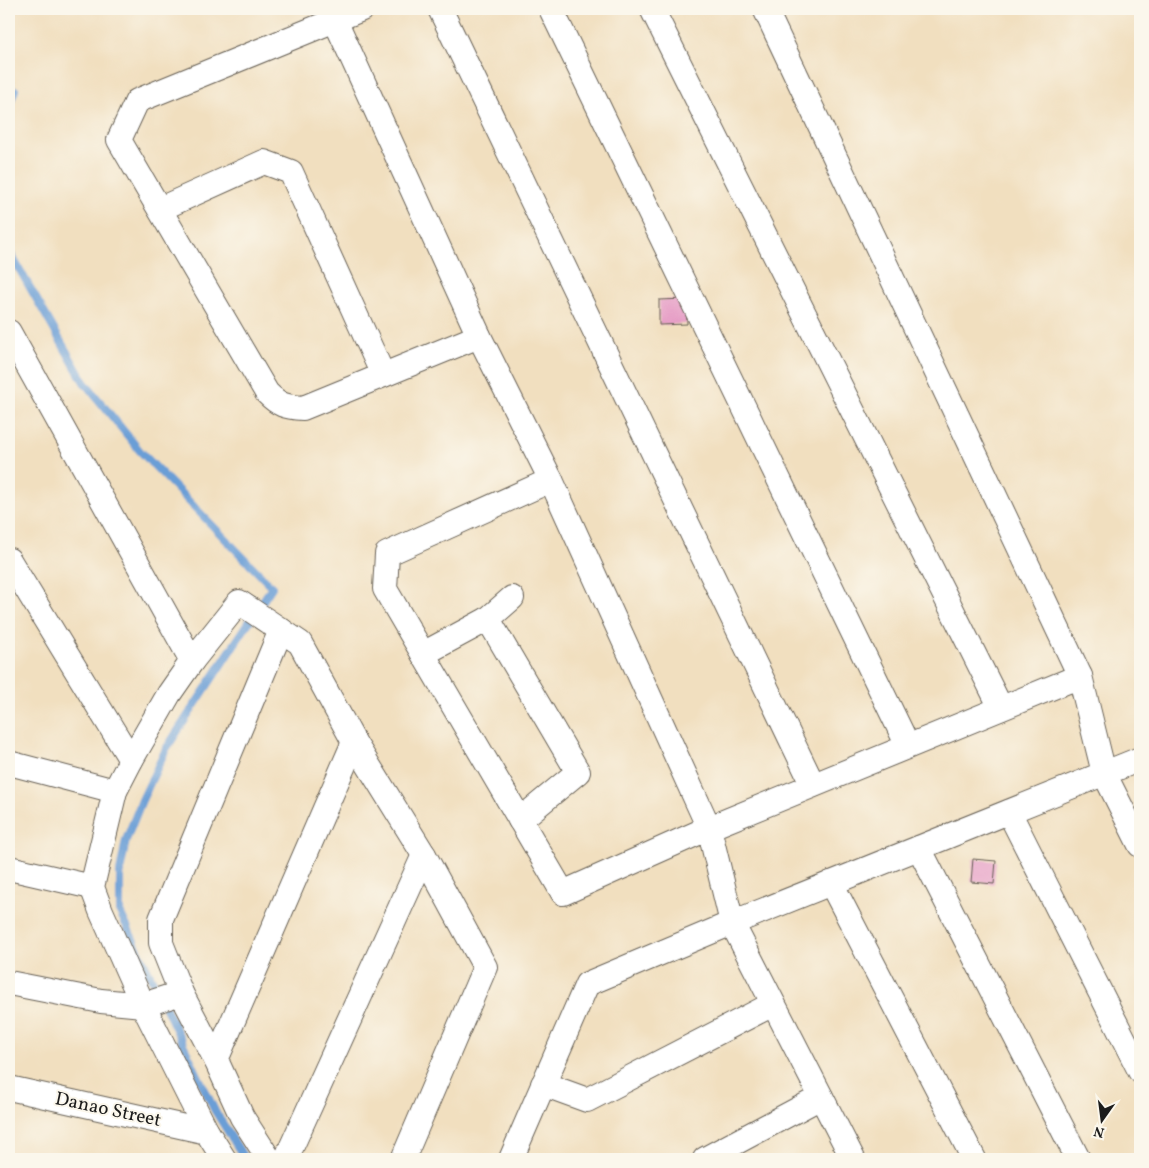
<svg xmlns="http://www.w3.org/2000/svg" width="1149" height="1168" font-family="Vollkorn,serif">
<rect width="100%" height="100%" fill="#fbf7ec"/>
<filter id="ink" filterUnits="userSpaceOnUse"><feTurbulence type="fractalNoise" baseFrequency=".02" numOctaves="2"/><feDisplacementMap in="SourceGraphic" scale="10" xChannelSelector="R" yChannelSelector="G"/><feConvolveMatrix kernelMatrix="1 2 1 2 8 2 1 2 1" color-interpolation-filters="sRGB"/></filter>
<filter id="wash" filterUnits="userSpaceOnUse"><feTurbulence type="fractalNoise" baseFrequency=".0096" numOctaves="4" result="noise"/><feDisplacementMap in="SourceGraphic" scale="20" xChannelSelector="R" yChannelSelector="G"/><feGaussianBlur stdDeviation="1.12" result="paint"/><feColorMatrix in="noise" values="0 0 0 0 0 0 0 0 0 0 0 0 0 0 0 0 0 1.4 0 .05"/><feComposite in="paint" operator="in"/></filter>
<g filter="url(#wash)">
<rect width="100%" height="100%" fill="#f1dfbf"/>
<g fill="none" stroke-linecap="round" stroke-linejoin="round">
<!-- stream -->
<g stroke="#6a9ed6" stroke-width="8">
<path d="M9,105L15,90"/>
<path d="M9,251L84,382L140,451L272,587L166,749L142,800L126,840L120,872V912L215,1111L245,1159"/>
</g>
</g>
<g id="blocks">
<!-- building -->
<g fill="#e59ac4">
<path d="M686,299L687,324L659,325V300Z"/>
<path d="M973,859L996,861L994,884L971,882Z"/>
</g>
</g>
</g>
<g filter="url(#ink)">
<use href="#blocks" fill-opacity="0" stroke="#676055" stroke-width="1"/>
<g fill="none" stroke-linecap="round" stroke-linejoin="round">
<!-- street casing -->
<g stroke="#676055" stroke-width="26">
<g id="street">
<path d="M362,9L137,101L119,140L267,393C279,405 285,407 303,408L479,336L551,480"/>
<path d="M440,9L813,785"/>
<path d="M551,9L908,746"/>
<path d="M652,9L1001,708"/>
<path d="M765,9L1080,676"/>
<path d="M335,20L479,336"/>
<path d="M160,209L264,162L291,172L383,375"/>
<path d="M9,332L192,661"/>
<path d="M9,560L131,760"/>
<path d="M512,598L488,619L578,772L520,820"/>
<path d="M423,654L488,619"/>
<path d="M1140,759C1004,813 868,868 732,923L709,828L563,893L385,589L387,554L551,480L709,828L1080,676L1104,773L1140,845"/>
<path d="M9,763L115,791"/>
<path d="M1009,812L1140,1071"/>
<path d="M919,848L1078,1159"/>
<path d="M9,868L92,887"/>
<path d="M831,883L974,1159"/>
<path d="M9,983L101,1001L143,1005L181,993"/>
<path d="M216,1060L354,742"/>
<path d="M543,1084L587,1100L773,1004"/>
<path d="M9,1088L207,1132"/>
<path d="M224,1159L207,1132L143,1005L101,911L92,887L115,791L131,760L169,694L192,661L239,602L300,643L354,742L424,855L485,967L403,1159"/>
<path d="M269,1159L242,1117L216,1060L181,993L161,943V919L281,630"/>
<path d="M286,1159L424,855"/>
<path d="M511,1159L587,984L732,923L853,1159"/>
<path d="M705,1159L821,1097"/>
</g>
</g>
<!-- street -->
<use href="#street" stroke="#fff" stroke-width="24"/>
</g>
</g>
<g text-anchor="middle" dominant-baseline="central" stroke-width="4" stroke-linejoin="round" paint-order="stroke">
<!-- street labels -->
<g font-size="19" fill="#1c1c1c" stroke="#fbf7ec">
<text transform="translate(108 1110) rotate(12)">Danao Street</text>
</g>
</g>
<!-- margin -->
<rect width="1149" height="1168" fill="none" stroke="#fbf7ec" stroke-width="30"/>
<!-- north arrow -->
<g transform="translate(1102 1120) rotate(194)" stroke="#fbf7ec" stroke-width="4" paint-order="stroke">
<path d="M0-4L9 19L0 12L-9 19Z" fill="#1c1c1c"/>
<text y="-8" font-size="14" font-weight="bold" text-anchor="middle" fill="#1c1c1c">N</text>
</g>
</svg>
